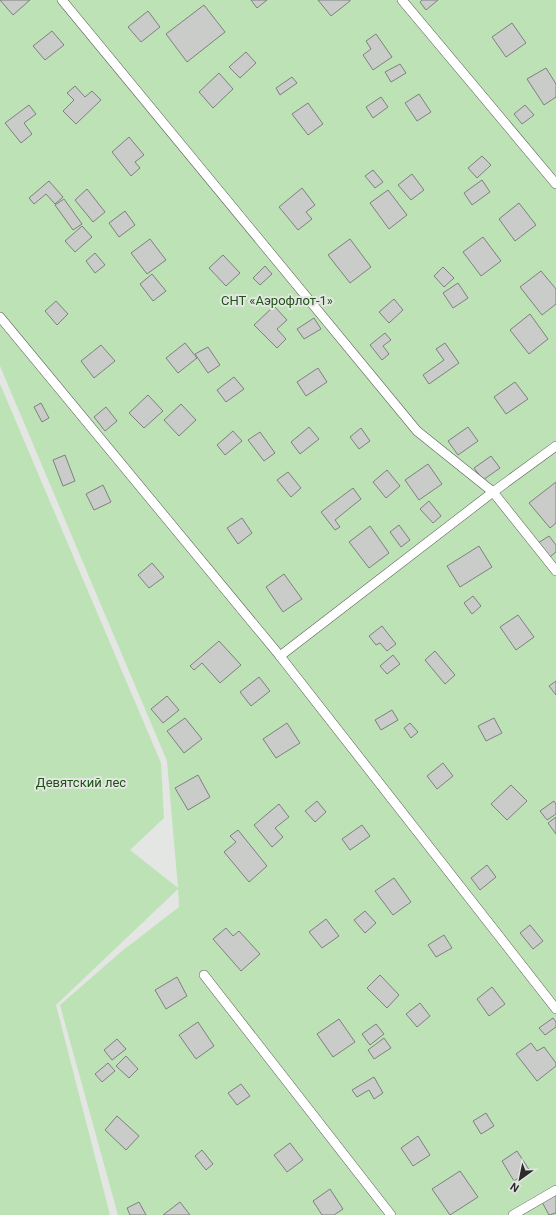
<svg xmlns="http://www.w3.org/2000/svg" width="556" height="1215" font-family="Roboto,sans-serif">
<rect width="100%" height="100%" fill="#e3e6e2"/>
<!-- green -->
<path fill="#bde2b6" d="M0,0H556V1215H118L60,1005L122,951L179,907L178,889L56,1005L110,1215H0V384L161,763L164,818L130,850L178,888L167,761L0,366Z"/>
<!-- building -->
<g fill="#c9ccc8" stroke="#7e817e">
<path d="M0,0H30L13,15Z"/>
<path d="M251,0H267L257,8Z"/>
<path d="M318,0H350V1L331,16Z"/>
<path d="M422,0H438L426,10L420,2Z"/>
<path d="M204,5L225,32L187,62L166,34Z"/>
<path d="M148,11L160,27L141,42L128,27Z"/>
<path d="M512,23L526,43L506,57L492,37Z"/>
<path d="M52,31L64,45L45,60L33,46Z"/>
<path d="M376,34L392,57L373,70L363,55L371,49L366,41Z"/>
<path d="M246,52L256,63L240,78L229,67Z"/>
<path d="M400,64L406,73L391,82L385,72Z"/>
<path d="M546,68L556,84V97L544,105L527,79Z"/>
<path d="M219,73L233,89L213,108L199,92Z"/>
<path d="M292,77L297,83L280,95L276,88Z"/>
<path d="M75,86L85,97L92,91L101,100L76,124L63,111L74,100L67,93Z"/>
<path d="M419,94L431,112L417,121L405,103Z"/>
<path d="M381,97L388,107L373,118L366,107Z"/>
<path d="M308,103L323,124L308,135L292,114Z"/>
<path d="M29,105L36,114L24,123L32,134L21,143L5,123Z"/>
<path d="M525,105L534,115L522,124L514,114Z"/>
<path d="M129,137L144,155L135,162L140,168L131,176L112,152Z"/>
<path d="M482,156L491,165L477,178L468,168Z"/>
<path d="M373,170L383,182L375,188L365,176Z"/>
<path d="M412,174L424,190L411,200L398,185Z"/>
<path d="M482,180L490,192L472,205L464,193Z"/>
<path d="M49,181L63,197L55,204L46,194L34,204L29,198Z"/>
<path d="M302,188L315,205L306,212L312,219L298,230L279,207Z"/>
<path d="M87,189L105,212L93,222L75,200Z"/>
<path d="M388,190L407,215L389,229L370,203Z"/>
<path d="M64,199L82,224L73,230L55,205Z"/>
<path d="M519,203L536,225L515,241L499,219Z"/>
<path d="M125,211L135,225L119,237L109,223Z"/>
<path d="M82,226L92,237L75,252L65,241Z"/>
<path d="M483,237L501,261L481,276L463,252Z"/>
<path d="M150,239L166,260L147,274L131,253Z"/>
<path d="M350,239L371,267L350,283L328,255Z"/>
<path d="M95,253L105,265L95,273L86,261Z"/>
<path d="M223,255L240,273L226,286L209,268Z"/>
<path d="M265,266L272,274L260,285L253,278Z"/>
<path d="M443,267L454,278L444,287L434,276Z"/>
<path d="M541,271L556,289V304L542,315L520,287Z"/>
<path d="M152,274L166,291L153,301L140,284Z"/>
<path d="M458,283L468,298L453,308L443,293Z"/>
<path d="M394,299L403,310L389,323L379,312Z"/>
<path d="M56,301L68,314L57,325L45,311Z"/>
<path d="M274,306L287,320L277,329L286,339L277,348L254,325Z"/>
<path d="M530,314L548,339L529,354L510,330Z"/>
<path d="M314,318L321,329L304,339L297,329Z"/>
<path d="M385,333L391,340L383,346L389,354L382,360L370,345Z"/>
<path d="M185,343L197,358L178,373L166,358Z"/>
<path d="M445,343L459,363L429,384L423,375L444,360L436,349Z"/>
<path d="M101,345L115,361L94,378L81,361Z"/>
<path d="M208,347L220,365L208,373L195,354Z"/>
<path d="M318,368L327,382L306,396L297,382Z"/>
<path d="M234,377L244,389L226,402L217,390Z"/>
<path d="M515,382L528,399L506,414L494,397Z"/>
<path d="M148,395L163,411L144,428L129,413Z"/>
<path d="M41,403L49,418L42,422L34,407Z"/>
<path d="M181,404L196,420L179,436L164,420Z"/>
<path d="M106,407L117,421L105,431L94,417Z"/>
<path d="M309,427L319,439L300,454L291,442Z"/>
<path d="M468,427L478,441L458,455L448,441Z"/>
<path d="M361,428L370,441L359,449L350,437Z"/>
<path d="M233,431L242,441L225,455L217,445Z"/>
<path d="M260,432L275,453L264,461L248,440Z"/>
<path d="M65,455L75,481L63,486L53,460Z"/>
<path d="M491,456L500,468L483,480L474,468Z"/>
<path d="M428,464L442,484L419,500L405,480Z"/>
<path d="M387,470L400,486L386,498L373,482Z"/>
<path d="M288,472L301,488L291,497L277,480Z"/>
<path d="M556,482V523L550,528L529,503Z"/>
<path d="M103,485L111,502L94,510L86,494Z"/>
<path d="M353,488L361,499L335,520L340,527L335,530L321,512Z"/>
<path d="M429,501L441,516L433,523L420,509Z"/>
<path d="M242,518L252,533L238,544L227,528Z"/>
<path d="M399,525L410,540L401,547L390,532Z"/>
<path d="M370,526L389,553L369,568L349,542Z"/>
<path d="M549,536L556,545V552L546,560L535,545Z"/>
<path d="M479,546L492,567L460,587L447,566Z"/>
<path d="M152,563L164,577L149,588L138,575Z"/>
<path d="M284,574L302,599L283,612L266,587Z"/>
<path d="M473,596L481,606L472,614L464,603Z"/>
<path d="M518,615L534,637L516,650L500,627Z"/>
<path d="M382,626L396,644L387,651L380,643L376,645L369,636Z"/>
<path d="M219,641L241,665L220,683L202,663L194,670L190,666Z"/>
<path d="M435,651L455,675L445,684L425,660Z"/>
<path d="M393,655L400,664L387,674L380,666Z"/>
<path d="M259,677L270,691L251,706L240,692Z"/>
<path d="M556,681V695L549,686Z"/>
<path d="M167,696L179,710L163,723L151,709Z"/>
<path d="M392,710L398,720L381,730L375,720Z"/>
<path d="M185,718L202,739L184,753L167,731Z"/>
<path d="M494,718L502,733L486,741L478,726Z"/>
<path d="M287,723L300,743L276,758L263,739Z"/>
<path d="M410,723L418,732L411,738L404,728Z"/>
<path d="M443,763L453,776L437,789L427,776Z"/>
<path d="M198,775L210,797L188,810L175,788Z"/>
<path d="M511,785L527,801L507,820L491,804Z"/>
<path d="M317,801L326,812L315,822L305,811Z"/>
<path d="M554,801L556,804V814L547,820L540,811Z"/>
<path d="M279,804L289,817L275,828L283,837L272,847L254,825Z"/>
<path d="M556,817V834L548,823Z"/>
<path d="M362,825L370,836L350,850L342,839Z"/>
<path d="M238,830L267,866L249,882L224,852L236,842L230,836Z"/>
<path d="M487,865L496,877L480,890L471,878Z"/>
<path d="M394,878L411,902L393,915L375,891Z"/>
<path d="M365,911L376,923L365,933L354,920Z"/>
<path d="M326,919L339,936L322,948L309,932Z"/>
<path d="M530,925L543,941L533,949L520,933Z"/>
<path d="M226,928L233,936L239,931L260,954L241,971L213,939Z"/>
<path d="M444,935L452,948L436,957L428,945Z"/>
<path d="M380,975L399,995L387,1008L367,988Z"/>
<path d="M177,977L187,996L166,1009L155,990Z"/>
<path d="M492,987L505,1004L489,1016L477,999Z"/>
<path d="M420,1003L430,1016L417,1027L406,1014Z"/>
<path d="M553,1018L556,1022V1027L545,1035L539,1028Z"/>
<path d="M339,1019L355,1042L333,1057L317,1034Z"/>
<path d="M198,1022L214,1046L196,1059L179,1035Z"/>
<path d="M376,1024L384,1034L370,1045L362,1034Z"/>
<path d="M384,1038L391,1048L374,1059L368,1050Z"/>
<path d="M117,1039L126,1049L112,1060L104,1050Z"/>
<path d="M531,1043L537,1051L544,1047L556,1063V1066L537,1081L516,1054Z"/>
<path d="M126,1056L138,1069L129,1078L116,1066Z"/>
<path d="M108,1063L115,1071L102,1082L95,1074Z"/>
<path d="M374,1077L383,1093L374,1099L369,1090L357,1097L352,1090Z"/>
<path d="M241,1084L250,1096L237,1105L228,1093Z"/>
<path d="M486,1113L494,1126L481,1134L473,1121Z"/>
<path d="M117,1116L139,1136L126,1150L105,1130Z"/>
<path d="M418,1136L430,1155L413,1166L401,1148Z"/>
<path d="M290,1143L303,1160L287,1172L274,1155Z"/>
<path d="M202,1150L213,1164L206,1170L195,1156Z"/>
<path d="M517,1151L530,1171L514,1181L502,1161Z"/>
<path d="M460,1171L478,1197L450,1215L432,1189Z"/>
<path d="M330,1189L343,1209L334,1215H322L313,1201Z"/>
<path d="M556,1195V1213L549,1215L542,1202Z"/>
<path d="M139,1202L146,1215H130L127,1208Z"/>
<path d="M180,1202L190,1215H163Z"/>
</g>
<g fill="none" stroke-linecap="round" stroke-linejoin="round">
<!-- service casing -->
<g stroke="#5b5e5a" stroke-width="10">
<g id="service">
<path d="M62,0L417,431L493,492L556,571"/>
<path d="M402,0L556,184"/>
<path d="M0,317L280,656L556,1009"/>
<path d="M280,656L493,492L556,446"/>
<path d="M204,975L391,1215"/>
<path d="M513,1215L556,1190"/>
</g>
</g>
<!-- service -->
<use href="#service" stroke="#fff" stroke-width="9"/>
</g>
<g text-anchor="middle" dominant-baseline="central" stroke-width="4" stroke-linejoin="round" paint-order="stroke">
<!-- park labels -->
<g font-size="13" fill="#1c5413" stroke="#e3e6e2">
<text x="277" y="300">СНТ «Аэрофлот-1»</text>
<text x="81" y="782">Девятский лес</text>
</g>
</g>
<!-- north arrow -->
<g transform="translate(520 1179) rotate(213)" stroke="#e3e6e2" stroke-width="3" paint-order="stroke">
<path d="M0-3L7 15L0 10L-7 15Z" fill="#2c2d2b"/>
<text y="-6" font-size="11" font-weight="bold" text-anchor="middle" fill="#2c2d2b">N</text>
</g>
</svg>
